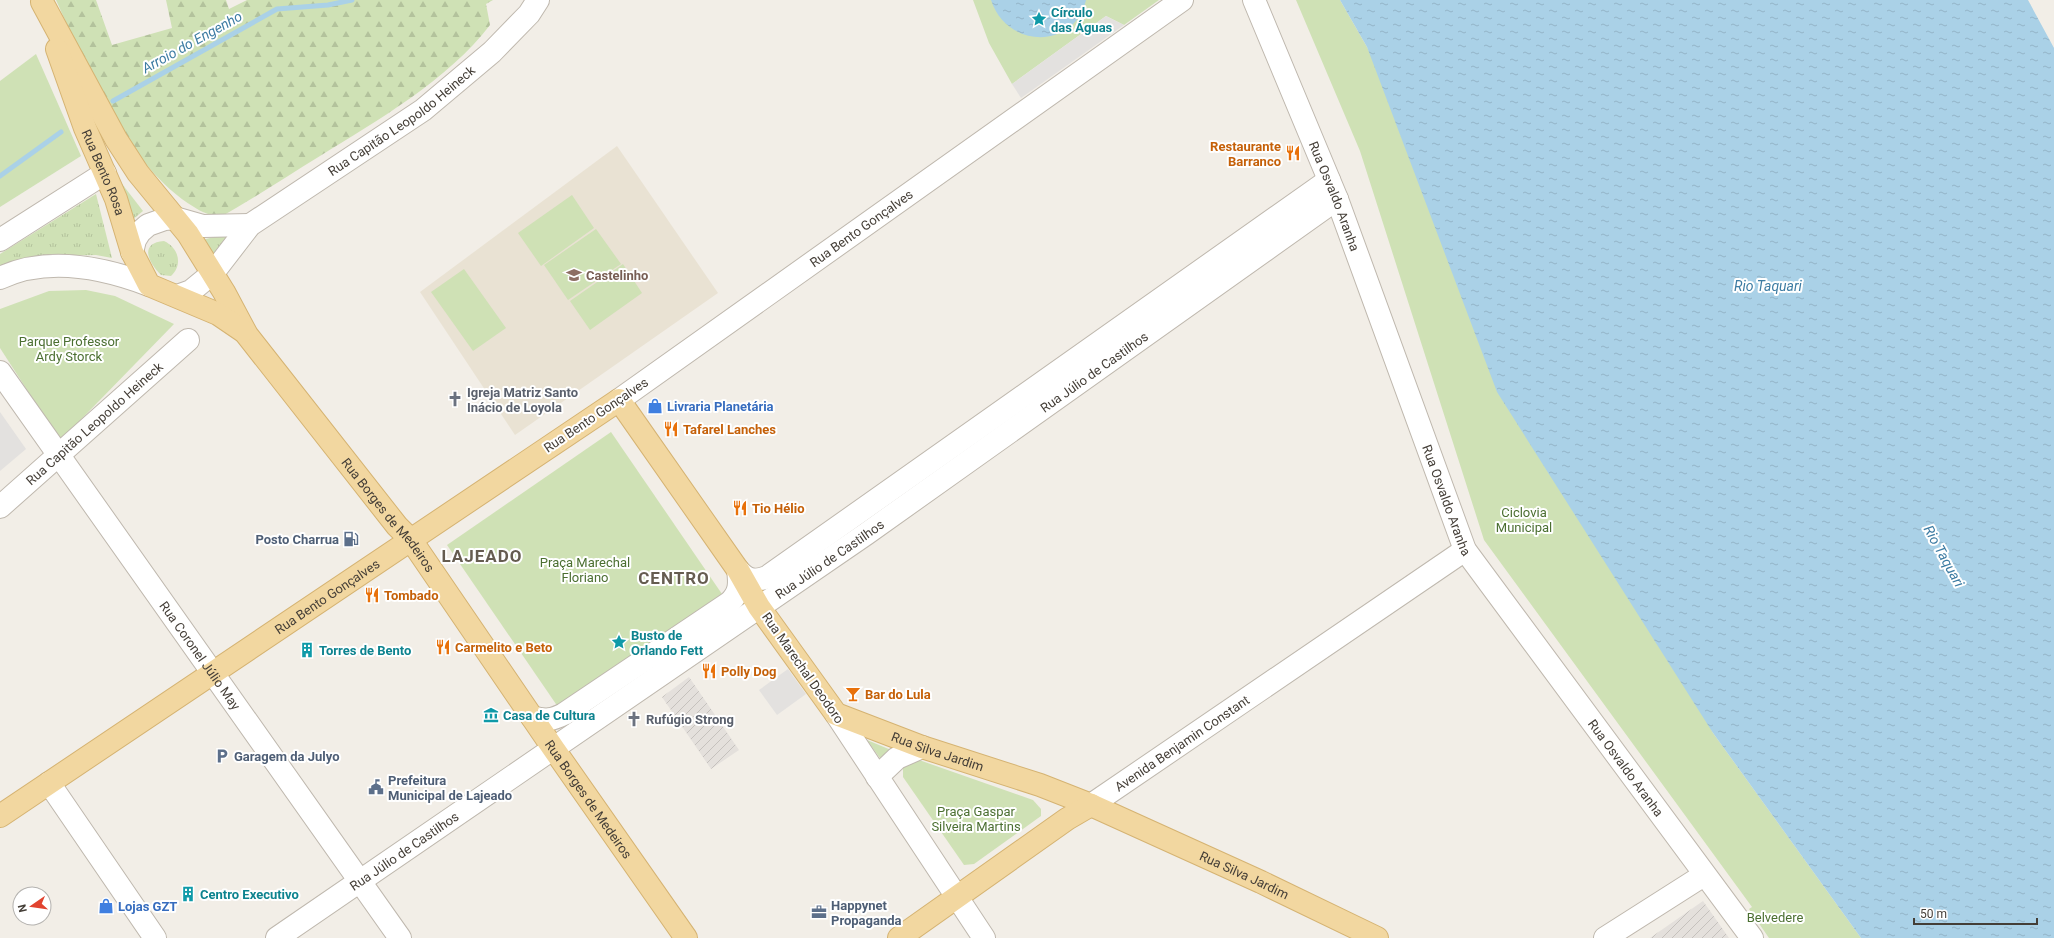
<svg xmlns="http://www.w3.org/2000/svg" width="2054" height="938" font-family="Roboto,sans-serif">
<defs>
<pattern id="industrial-furrows" width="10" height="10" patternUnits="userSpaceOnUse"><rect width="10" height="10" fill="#e4e0dc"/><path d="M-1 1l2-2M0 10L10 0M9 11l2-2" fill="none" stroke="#c5c1bd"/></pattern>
<pattern id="grass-tufts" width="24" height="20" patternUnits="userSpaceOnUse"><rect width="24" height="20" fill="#cfe1b5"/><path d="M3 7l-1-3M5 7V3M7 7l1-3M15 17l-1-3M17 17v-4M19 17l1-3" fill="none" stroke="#b3c29c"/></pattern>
<pattern id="forest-firs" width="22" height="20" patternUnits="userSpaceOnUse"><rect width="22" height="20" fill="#cfe1b5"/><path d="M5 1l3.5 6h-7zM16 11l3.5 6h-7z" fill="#b3c29c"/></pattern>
<pattern id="water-ripples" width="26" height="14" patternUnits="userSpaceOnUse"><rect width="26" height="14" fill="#aad1e7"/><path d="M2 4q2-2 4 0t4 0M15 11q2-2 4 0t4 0" fill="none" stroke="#94b4c7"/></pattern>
</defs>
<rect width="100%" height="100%" fill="#f2eee7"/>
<!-- industrial -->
<g fill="url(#industrial-furrows)">
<path d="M689,677L739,750L711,769L662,697Z"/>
<path d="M1703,901L1729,938H1650Z"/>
</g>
<!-- education -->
<path fill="#e9e2d3" d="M617,146L718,293L515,435L420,292Z"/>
<!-- grass -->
<g fill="url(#grass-tufts)">
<path d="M119,180L143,211L131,221Z"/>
<path d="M96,194L112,258L96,255L47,256L0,272V254Z"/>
<path d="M234,232L212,255L202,240Z"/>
<path d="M164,241C179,248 183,265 171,276L161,275C148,262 139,243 164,241Z"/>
</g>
<!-- forest -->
<path fill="url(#forest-firs)" d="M56,0H96L112,45L172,28L166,0H226L229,9L247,0H493L486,4L490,25C449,79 377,121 320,156C286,177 254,198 219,218C211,215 201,212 194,207C127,166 87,69 56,0Z"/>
<!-- park -->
<g fill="#cfe1b5">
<path d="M973,0H1159L1124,25L1106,16L1012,84L989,43Z"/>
<path d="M1296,0H1340L1367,47L1713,733L1861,938H1769L1749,909L1752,907L1484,540L1360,151Z"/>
<path d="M36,54L81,156L0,207V81Z"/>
<path d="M572,195L594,228L541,266L518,233Z"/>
<path d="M596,229L621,264L568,300L544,265Z"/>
<path d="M623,264L642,293L590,330L570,301Z"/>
<path d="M464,269L506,328L473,351L431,292Z"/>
<path d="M86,290L115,296L174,324L60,441L0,348V309L49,291Z"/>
<path d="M611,432L722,594L558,707L447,545Z"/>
<path d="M867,740L891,750L882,761Z"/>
<path d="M919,760L1033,800L1041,809V816L974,864L964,865L903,777V767Z"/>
</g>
<!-- parking -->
<g fill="#e3e1df">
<path d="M1106,16L1124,25L1021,98L1012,84Z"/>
<path d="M0,412L26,449L0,471Z"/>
<path d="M788,669L806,694L777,715L759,690Z"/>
</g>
<!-- water -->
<g fill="url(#water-ripples)">
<path d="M991,0H1086C1074,51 1006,48 991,0Z"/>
<path d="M1340,0H2028L2054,48V938H1861L1713,733L1497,392L1367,47Z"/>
</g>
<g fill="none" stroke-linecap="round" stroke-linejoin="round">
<!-- stream -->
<g stroke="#aad1e7" stroke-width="5">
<path d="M113,101L277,9L328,5L352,0"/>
<path d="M0,176L61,132"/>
</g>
<!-- minor casing -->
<g stroke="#bfb8ae" stroke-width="24">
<g id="minor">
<path id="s1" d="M1254,0L1337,199L1465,550L1752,938"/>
<path d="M0,240L105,173"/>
<path d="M132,252L135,240L140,232L148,225L165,219L175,218L203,226L250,225"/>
<path d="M0,278C47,256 102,267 149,285"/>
<path id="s2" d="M177,296L191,291L213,273L250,225L423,110L492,52L529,14L538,0"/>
<path id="s3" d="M0,372L400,938"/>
<path id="s4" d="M619,400L1182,0"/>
<path id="s5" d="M0,507L188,340"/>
<path d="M738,570C747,580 755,582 767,577L1329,180"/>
<path d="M836,714L984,938"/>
<path d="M532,717C546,721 552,720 564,714L729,603C740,593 740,584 738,570"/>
<path d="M877,777L897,758L922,747"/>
<path d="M49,783L155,938"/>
<path id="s6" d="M1091,805L1465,550"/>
<path id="s7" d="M277,938L866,534L1337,199"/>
<path d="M1605,938L1704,875"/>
</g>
</g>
<!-- major casing -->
<g stroke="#d5b372" stroke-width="24">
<g id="major">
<path id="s8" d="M42,2L116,139L138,173L188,234L224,292L247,335L397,526L411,540L553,748L686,938"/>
<path id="s9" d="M57,49L85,128L116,199L132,252L149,285L218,314L243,331"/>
<path id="s10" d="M0,816L619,400L738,570L759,607L836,714L922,747L1040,785L1091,805L1261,882L1377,938"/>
<path d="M899,938L1067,819L1091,805"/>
</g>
</g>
<!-- minor -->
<use href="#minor" stroke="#fff" stroke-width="22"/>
<!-- major -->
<use href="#major" stroke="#f2d7a0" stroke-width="22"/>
</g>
<!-- icons -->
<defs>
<g id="sight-bare" transform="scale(1.2)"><path d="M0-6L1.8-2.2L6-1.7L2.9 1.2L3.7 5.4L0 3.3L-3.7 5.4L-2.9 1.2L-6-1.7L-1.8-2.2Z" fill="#0f9aa8" stroke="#fff" stroke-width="2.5" paint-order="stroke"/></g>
<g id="restaurant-bare" transform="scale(1.2)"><path d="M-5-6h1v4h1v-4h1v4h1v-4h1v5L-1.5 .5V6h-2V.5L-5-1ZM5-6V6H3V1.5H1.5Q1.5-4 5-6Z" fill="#e8710a" stroke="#fff" stroke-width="2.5" paint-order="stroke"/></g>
<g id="school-bare" transform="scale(1.2)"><path d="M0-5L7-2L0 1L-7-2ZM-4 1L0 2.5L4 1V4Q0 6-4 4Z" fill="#8d6e63" stroke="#fff" stroke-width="2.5" paint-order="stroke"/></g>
<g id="church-bare" transform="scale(1.2)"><path d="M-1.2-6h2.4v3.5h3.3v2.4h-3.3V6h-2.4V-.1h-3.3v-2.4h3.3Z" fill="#6b7280" stroke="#fff" stroke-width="2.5" paint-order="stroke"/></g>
<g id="shop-bare" transform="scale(1.2)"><path d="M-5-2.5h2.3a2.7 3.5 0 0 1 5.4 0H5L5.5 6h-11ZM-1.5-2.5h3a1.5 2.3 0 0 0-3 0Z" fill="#3f7fe0" stroke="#fff" stroke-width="2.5" paint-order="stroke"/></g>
<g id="fuel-bare" transform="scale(1.2)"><path d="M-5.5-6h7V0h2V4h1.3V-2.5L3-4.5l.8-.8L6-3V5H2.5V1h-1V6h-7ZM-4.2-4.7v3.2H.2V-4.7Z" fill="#5c6f8a" stroke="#fff" stroke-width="2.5" paint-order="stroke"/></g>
<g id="building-bare" transform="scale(1.2)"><path d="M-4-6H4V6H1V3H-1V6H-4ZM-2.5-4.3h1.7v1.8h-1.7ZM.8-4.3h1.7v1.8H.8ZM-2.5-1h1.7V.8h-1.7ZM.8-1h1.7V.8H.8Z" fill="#0f9aa8" stroke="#fff" stroke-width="2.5" paint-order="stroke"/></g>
<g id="bar-bare" transform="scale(1.2)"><path d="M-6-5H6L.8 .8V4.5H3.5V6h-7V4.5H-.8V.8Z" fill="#e8710a" stroke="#fff" stroke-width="2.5" paint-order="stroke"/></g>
<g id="museum-bare" transform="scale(1.2)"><path d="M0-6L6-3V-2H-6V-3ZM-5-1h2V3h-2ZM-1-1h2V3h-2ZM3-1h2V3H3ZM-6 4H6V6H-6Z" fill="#0f9aa8" stroke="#fff" stroke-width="2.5" paint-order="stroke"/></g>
<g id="parking-bare" transform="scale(1.2)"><path d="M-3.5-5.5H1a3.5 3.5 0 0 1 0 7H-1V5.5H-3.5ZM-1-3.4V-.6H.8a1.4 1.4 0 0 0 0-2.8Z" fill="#5c6f8a" stroke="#fff" stroke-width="2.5" paint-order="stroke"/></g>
<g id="civic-bare" transform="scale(1.2)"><path d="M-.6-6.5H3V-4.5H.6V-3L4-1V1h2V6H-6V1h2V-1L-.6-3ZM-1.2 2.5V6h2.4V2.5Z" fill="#5c6f8a" stroke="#fff" stroke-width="2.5" paint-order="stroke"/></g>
<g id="office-bare" transform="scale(1.2)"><path d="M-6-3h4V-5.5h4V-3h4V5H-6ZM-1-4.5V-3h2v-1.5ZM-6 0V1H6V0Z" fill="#5c6f8a" stroke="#fff" stroke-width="2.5" paint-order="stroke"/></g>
</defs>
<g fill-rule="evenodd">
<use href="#sight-bare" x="1039" y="19"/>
<use href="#restaurant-bare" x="1293" y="153"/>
<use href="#school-bare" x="574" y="275"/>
<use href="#church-bare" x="455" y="399"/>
<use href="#shop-bare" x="655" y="406"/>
<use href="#restaurant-bare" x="671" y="429"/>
<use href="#restaurant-bare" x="740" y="508"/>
<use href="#fuel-bare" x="351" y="539"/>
<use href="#restaurant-bare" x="372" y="595"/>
<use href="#sight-bare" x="619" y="642"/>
<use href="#restaurant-bare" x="443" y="647"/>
<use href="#building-bare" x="307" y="650"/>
<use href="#restaurant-bare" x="709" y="671"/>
<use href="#bar-bare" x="853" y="694"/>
<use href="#museum-bare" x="491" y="715"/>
<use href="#church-bare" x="634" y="719"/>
<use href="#parking-bare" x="222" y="756"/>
<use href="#civic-bare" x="376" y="787"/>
<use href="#building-bare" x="188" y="894"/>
<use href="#shop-bare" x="106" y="906"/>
<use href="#office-bare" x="819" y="912"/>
</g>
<g text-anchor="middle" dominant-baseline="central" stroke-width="4" stroke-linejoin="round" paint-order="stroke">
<!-- culture labels -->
<g font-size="13" font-weight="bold" fill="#0d838f" stroke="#fff" text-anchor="start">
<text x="1051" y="12">Círculo<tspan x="1051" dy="15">das Águas</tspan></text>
<text x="631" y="635">Busto de<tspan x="631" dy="15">Orlando Fett</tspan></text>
<text x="319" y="650">Torres de Bento</text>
<text x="503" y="715">Casa de Cultura</text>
<text x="200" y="894">Centro Executivo</text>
</g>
<!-- street labels -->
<g font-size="13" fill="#443e37" stroke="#fff">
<text stroke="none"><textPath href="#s2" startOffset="288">Rua Capitão Leopoldo Heineck</textPath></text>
<text stroke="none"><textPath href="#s9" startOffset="132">Rua Bento Rosa</textPath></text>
<text stroke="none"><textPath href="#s1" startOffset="212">Rua Osvaldo Aranha</textPath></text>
<text stroke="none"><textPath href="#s4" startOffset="297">Rua Bento Gonçalves</textPath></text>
<text stroke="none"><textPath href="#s7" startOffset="994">Rua Júlio de Castilhos</textPath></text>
<text transform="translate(596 415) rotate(-34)">Rua Bento Gonçalves</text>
<text stroke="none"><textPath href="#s5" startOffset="126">Rua Capitão Leopoldo Heineck</textPath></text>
<text stroke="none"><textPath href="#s1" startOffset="536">Rua Osvaldo Aranha</textPath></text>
<text stroke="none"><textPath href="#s8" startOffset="621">Rua Borges de Medeiros</textPath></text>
<text stroke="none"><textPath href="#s7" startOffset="670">Rua Júlio de Castilhos</textPath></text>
<text stroke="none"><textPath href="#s10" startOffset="394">Rua Bento Gonçalves</textPath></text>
<text stroke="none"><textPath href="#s3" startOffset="347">Rua Coronel Júlio May</textPath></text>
<text transform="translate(803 668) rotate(55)">Rua Marechal Deodoro</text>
<text stroke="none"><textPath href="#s6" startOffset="110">Avenida Benjamin Constant</textPath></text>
<text stroke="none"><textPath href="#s10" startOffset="1236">Rua Silva Jardim</textPath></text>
<text stroke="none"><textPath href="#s1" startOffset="860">Rua Osvaldo Aranha</textPath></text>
<text stroke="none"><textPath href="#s8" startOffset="969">Rua Borges de Medeiros</textPath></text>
<text stroke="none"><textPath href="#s7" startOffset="154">Rua Júlio de Castilhos</textPath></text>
<text stroke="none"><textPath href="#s10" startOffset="1567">Rua Silva Jardim</textPath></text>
</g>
<!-- food labels -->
<g font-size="13" font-weight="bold" fill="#c56008" stroke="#fff" text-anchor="start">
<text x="1281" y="146" text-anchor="end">Restaurante<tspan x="1281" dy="15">Barranco</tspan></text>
<text x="683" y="429">Tafarel Lanches</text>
<text x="752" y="508">Tio Hélio</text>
<text x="384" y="595">Tombado</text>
<text x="455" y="647">Carmelito e Beto</text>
<text x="721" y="671">Polly Dog</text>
<text x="865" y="694">Bar do Lula</text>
</g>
<!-- education labels -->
<g font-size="13" font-weight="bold" fill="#785e54" stroke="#fff" text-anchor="start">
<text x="586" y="275">Castelinho</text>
</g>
<!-- park labels -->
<g font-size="13" fill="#4b6f31" stroke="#fff">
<text x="69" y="341">Parque Professor<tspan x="69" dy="15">Ardy Storck</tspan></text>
<text x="1524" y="512">Ciclovia<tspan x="1524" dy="15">Municipal</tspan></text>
<text x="585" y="562">Praça Marechal<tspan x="585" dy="15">Floriano</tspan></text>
<text x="976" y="811">Praça Gaspar<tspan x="976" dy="15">Silveira Martins</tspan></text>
<text x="1775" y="917">Belvedere</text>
</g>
<!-- worship labels -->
<g font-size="13" font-weight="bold" fill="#5b616d" stroke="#fff" text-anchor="start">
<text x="467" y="392">Igreja Matriz Santo<tspan x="467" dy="15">Inácio de Loyola</tspan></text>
<text x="646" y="719">Rufúgio Strong</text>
</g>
<!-- shop labels -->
<g font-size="13" font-weight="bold" fill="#366cbe" stroke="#fff" text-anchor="start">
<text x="667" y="406">Livraria Planetária</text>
<text x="118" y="906">Lojas GZT</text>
</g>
<!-- service labels -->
<g font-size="13" font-weight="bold" fill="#4e5e75" stroke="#fff" text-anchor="start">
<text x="339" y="539" text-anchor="end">Posto Charrua</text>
<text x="234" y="756">Garagem da Julyo</text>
<text x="388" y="780">Prefeitura<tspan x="388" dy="15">Municipal de Lajeado</tspan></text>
<text x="831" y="905">Happynet<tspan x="831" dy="15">Propaganda</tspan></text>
</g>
<!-- water labels -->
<g font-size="14" font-style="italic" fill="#3d7ca3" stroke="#fff">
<text transform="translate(192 42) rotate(-29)">Arroio do Engenho</text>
<text x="1768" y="286">Rio Taquari</text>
<text transform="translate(1944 556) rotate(61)">Rio Taquari</text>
</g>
<!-- district labels -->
<g font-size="17" font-weight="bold" letter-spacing="1" fill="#655c50" stroke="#fff">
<text x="482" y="556">LAJEADO</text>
<text x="674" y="578">CENTRO</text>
</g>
</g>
<!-- north arrow -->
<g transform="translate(32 906) rotate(257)"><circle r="19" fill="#ffffff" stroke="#b4b2af"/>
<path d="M0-3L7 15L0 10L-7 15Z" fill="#e1432f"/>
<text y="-6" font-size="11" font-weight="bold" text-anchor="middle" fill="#443e37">N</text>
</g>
<!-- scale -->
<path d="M1914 918v6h123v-6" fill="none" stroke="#443e37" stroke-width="2"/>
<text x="1920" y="918" font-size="12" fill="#443e37" stroke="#ffffff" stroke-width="3" paint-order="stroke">50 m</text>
</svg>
